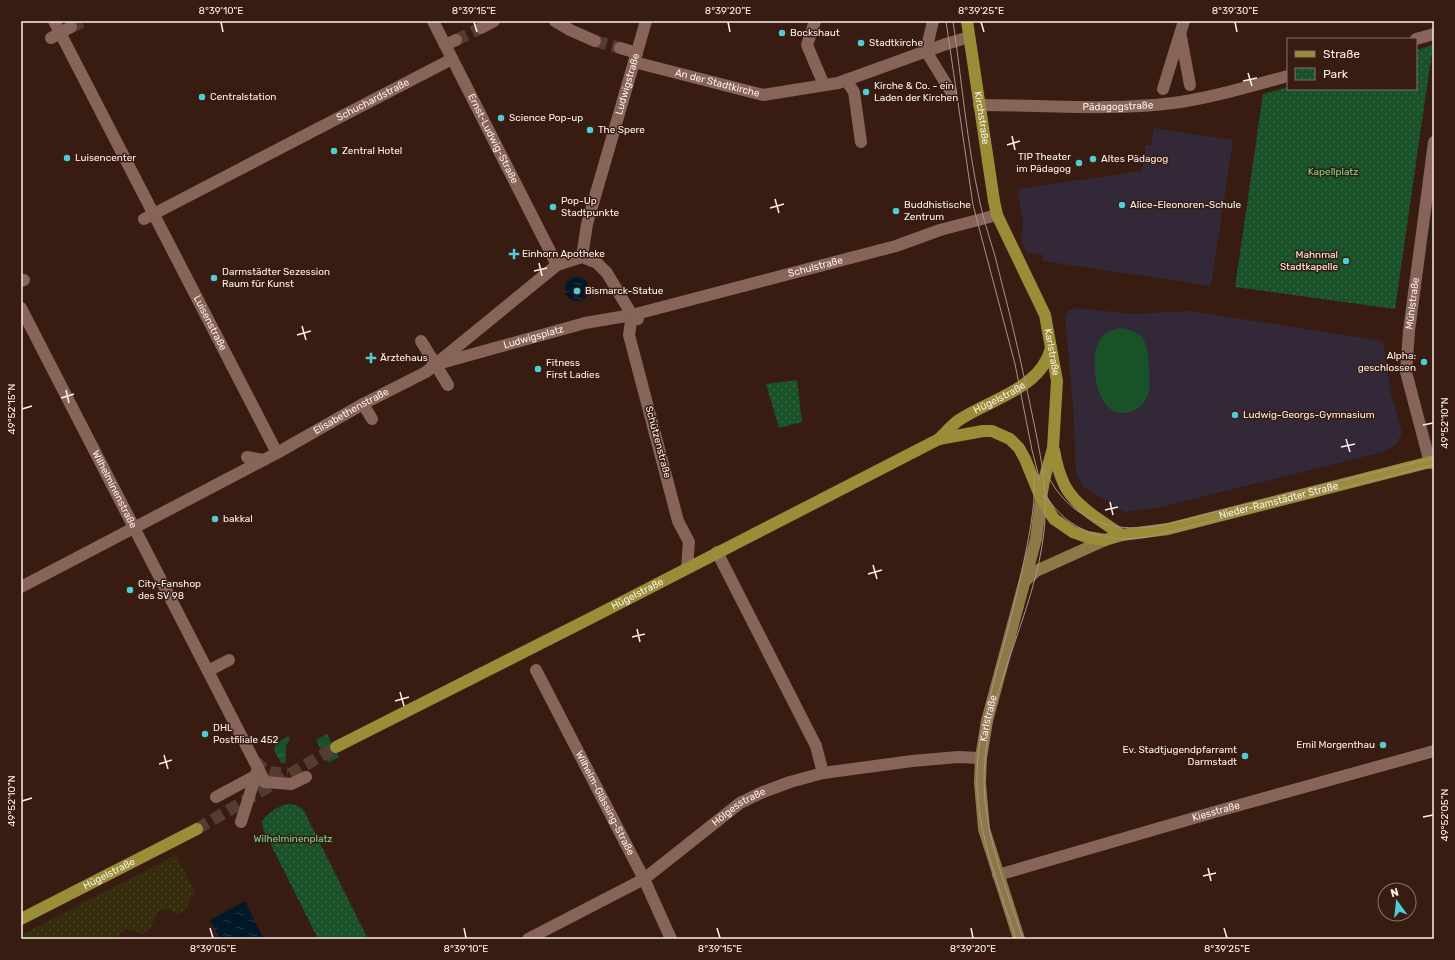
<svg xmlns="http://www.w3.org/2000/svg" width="1455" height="960" font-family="Rubik,sans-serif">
<defs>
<pattern id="grass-tufts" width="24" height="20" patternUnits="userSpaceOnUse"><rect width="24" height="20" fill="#195129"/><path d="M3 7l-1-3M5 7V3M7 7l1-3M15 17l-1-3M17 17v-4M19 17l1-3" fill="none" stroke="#3b6a48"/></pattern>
<pattern id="sand-dots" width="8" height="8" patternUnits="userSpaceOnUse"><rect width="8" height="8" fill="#342c0b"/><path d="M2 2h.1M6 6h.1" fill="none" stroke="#484123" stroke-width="1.8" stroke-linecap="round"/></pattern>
<pattern id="park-dots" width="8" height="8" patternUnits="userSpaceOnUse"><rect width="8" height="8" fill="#195129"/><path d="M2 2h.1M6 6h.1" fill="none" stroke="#3b6a48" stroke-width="1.8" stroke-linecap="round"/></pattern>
<pattern id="water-ripples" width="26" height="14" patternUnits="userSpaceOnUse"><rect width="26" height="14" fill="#011829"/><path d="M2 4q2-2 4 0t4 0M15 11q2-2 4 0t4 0" fill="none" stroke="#273a48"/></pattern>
</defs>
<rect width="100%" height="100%" fill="#381c12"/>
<!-- education -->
<g fill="#322837">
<path d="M1153,128L1233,140L1211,286L1043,261V255L1027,253L1021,240L1023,222L1017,189L1142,171L1146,145H1152Z"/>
<path d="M1076,308L1134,314L1189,311L1383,341L1390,390L1402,432L1396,445L1383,452L1156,508L1124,512L1084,487L1076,474L1073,405L1065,317L1068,311Z"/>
</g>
<!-- grass -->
<g fill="url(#grass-tufts)">
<path d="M327,734L339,757L328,763L316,740Z"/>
<path d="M288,736L290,739L286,746V762L282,764L274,751L276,743Z"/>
</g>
<!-- sand -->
<path fill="url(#sand-dots)" d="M176,855L196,893C186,901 192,909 178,914C175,913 173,911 170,910C154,906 156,922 149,929C147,932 143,933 140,934L132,930H124L116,939H21V935Z"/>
<!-- park -->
<g fill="url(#park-dots)">
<path d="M1433,45L1395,309L1235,287L1263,94L1288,87V89H1416V50Z"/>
<path d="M797,380L802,422L779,428L766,384Z"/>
<path d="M288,804L296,805L303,809L368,939H318L263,829L262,821C270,812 276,807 288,804Z"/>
</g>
<!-- garden -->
<path fill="#195129" d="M1119,328C1127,329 1134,330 1141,336C1150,343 1151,385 1148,395C1144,405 1135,412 1125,413C1094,416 1088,354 1101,338C1105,333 1112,330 1119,328Z"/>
<!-- water -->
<g fill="url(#water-ripples)">
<circle cx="577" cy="289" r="12"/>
<path d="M245,901L264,939H220L210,920Z"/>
</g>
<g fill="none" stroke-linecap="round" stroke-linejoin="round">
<!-- pedestrian-tunnel -->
<g stroke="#553c33" stroke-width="12" stroke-dasharray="12 6" stroke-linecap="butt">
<path d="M71,27L84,21"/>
<path d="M456,40L481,28"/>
<path d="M595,41L620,48"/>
</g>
<!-- primary-tunnel -->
<g stroke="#553c33" stroke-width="12" stroke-dasharray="12 6" stroke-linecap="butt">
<path d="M255,761C266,772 271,774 288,773"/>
<path d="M197,829L336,747"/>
</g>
<!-- pedestrian -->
<g stroke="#866458" stroke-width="12">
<path id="s1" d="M54,21L277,453"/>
<path id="s2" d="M433,21L557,265"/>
<path d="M555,21L570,30L595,41"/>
<path d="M815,21L807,45L824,85"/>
<path d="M933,21L926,51L951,92"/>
<path d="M481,28L494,21"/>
<path d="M51,38L71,27"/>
<path d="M445,45L456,40"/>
<path d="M620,48L637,53"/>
<path id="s3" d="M634,62L763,95L838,83L946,44"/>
<path d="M846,80L854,92L861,142"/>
<path id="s4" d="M144,219L452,59"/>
<path id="s5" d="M582,257L587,224L646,21"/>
<path d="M21,281L24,280"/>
<path id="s6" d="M21,308L265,782"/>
<path d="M421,341L448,385"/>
<path id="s7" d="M441,363L585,323L632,315"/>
<path d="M363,404L372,419"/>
<path d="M247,457L264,460"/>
<path id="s8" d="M21,587L277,453L363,404L426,372L557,265L582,257L597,263L607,273L632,315L638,319"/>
<path d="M208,671L229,660"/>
<path d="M259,779L265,782L291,784L306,777"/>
<path d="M216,797L255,776"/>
<path d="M241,822L258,768"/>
</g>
<!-- minor -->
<g stroke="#866458" stroke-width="12">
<path d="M1181,37L1190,85"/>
<path d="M1416,39L1434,34"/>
<path d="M946,44L969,37"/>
<path d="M1163,89L1184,21"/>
<path id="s9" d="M979,105C1043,105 1109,111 1173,103C1212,98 1250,86 1288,76"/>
<path id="s10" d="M1430,463L1406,372L1409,331L1434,142"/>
<path d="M717,552L816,746L823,773"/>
<path id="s11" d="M687,567L689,542L678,521L629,335L632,315L896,246L940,230L997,215"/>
<path id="s12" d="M536,670L644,879L671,939"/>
<path id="s13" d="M998,875L1218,811L1434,751"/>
<path id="s14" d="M528,939L644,879L740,803L763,792L790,782L823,773L912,761L958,757L981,758"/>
</g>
<!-- secondary -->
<g stroke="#8f7848" stroke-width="12">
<path d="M1026,580L1036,571L1105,540"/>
<path id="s15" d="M1019,939L984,829L980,783L981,758L987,721L1036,539L1041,498"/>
</g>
<!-- primary -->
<g stroke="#998d37" stroke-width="12">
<path id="s16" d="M967,21L994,201L997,215L1045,315L1057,381L1053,448L1044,480L1041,498"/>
<path id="s17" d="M939,439L983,431H992L1010,439L1019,448L1025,459L1041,498L1054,519L1073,532L1087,537L1105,540L1122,535L1168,529L1434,461"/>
<path d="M1054,450C1056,462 1059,474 1065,486C1076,507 1103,522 1122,535"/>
<path id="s18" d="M336,747L591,618L939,439C945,433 952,425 959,420C990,399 1041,389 1051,348"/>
<path id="s19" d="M21,919L197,829"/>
</g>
<!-- tram -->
<g stroke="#a6938c" stroke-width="1">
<path d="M946,21L973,205L1015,364L1032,450L1040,481"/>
<path d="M953,21C962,82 967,144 980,203C985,227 994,249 999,272C1013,325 1025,379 1036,433C1040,453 1044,473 1045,494C1051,585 992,670 985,760C979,823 1004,881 1023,939"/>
<path d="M1045,470C1068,521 1115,536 1167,524L1434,458"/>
<path d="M1045,494C1067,533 1111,545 1152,536L1434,465"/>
<path d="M1016,939C997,880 971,820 978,757C981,727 990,698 997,669C1008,630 1018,591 1026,551C1031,525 1036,500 1034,473"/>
</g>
</g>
<!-- ticks -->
<path fill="none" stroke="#fcf0ec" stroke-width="1.5" d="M221,22L223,32M474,22L477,32M728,22L730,32M981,22L984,32M1235,22L1237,32M1248,73L1252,86M1243,81L1257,78M1012,136L1015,150M1007,145L1020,141M775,199L779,213M770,208L784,204M539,263L542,276M534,271L547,268M302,326L306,340M297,335L311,331M66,390L69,403M61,398L74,394M22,409L32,406M1423,425L1433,423M1346,439L1350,452M1341,447L1355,444M1110,502L1113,515M1105,510L1118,507M873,565L877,579M868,574L882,570M637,629L640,642M632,637L645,634M400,692L404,706M395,701L409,697M164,755L168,769M159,764L172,760M22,801L32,798M1423,817L1433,815M1208,868L1211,881M1203,876L1216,873M210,928L213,938M464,928L466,938M717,928L720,938M971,928L973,938M1224,928L1227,938"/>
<!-- markers -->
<g fill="#51ccd4" stroke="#381c12" stroke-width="1.5">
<circle cx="782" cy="33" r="4"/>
<circle cx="861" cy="43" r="4"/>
<circle cx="866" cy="92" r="4"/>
<circle cx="202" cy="97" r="4"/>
<circle cx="501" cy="118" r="4"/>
<circle cx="590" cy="130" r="4"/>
<circle cx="334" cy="151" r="4"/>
<circle cx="67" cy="158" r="4"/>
<circle cx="1093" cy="159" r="4"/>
<circle cx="1079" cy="163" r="4"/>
<circle cx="1122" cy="205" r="4"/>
<circle cx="553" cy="207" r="4"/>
<circle cx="896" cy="211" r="4"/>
<path d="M512 248h4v4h4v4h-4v4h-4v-4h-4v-4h4z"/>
<circle cx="1346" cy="261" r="4"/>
<circle cx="214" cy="278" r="4"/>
<circle cx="577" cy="291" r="4"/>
<path d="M369 352h4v4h4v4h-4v4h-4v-4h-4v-4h4z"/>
<circle cx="1424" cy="362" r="4"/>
<circle cx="538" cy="369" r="4"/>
<circle cx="1235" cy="415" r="4"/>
<circle cx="215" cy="519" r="4"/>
<circle cx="130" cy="590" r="4"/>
<circle cx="205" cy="734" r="4"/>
<circle cx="1383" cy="745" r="4"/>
<circle cx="1245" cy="756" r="4"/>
</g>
<g text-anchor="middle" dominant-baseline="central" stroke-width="3" stroke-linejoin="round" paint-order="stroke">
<!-- poi labels -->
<g font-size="10" fill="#fcf0ec" stroke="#381c12" text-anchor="start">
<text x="790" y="33">Bockshaut</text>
<text x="869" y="43">Stadtkirche</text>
<text x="874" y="86">Kirche &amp; Co. - ein<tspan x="874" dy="12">Laden der Kirchen</tspan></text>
<text x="210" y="97">Centralstation</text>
<text x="509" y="118">Science Pop-up</text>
<text x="598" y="130">The Spere</text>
<text x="342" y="151">Zentral Hotel</text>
<text x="1071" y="157" text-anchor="end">TIP Theater<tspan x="1071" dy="12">im Pädagog</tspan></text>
<text x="75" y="158">Luisencenter</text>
<text x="1101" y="159">Altes Pädagog</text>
<text x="561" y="201">Pop-Up<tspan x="561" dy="12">Stadtpunkte</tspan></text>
<text x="904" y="205">Buddhistische<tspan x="904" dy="12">Zentrum</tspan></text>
<text x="1130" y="205">Alice-Eleonoren-Schule</text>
<text x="522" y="254">Einhorn Apotheke</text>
<text x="1338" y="255" text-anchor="end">Mahnmal<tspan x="1338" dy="12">Stadtkapelle</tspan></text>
<text x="222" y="272">Darmstädter Sezession<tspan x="222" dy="12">Raum für Kunst</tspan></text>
<text x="585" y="291">Bismarck-Statue</text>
<text x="1416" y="356" text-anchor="end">Alpha:<tspan x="1416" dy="12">geschlossen</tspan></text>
<text x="380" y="358">Ärztehaus</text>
<text x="546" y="363">Fitness<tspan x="546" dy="12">First Ladies</tspan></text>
<text x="1243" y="415">Ludwig-Georgs-Gymnasium</text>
<text x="223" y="519">bakkal</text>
<text x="138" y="584">City-Fanshop<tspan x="138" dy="12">des SV 98</tspan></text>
<text x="213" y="728">DHL<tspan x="213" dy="12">Postfiliale 452</tspan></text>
<text x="1375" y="745" text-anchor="end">Emil Morgenthau</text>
<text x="1237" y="750" text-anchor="end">Ev. Stadtjugendpfarramt<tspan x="1237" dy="12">Darmstadt</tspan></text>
</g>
<!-- street labels -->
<g font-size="10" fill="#fcf0ec" stroke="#381c12">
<text stroke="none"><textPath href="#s3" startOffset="86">An der Stadtkirche</textPath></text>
<text stroke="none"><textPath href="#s5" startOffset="179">Ludwigstraße</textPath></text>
<text stroke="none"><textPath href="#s4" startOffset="258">Schuchardstraße</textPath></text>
<text stroke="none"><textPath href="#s9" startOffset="139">Pädagogstraße</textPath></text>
<text stroke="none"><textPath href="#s16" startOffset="98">Kirchstraße</textPath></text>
<text stroke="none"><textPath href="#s2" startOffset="132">Ernst-Ludwig-Straße</textPath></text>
<text stroke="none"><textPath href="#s11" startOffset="451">Schulstraße</textPath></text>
<text stroke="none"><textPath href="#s10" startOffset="163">Mühlstraße</textPath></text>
<text stroke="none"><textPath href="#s1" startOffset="340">Luisenstraße</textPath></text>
<text stroke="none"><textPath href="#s7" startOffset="96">Ludwigsplatz</textPath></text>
<text stroke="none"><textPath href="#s16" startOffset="345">Karlstraße</textPath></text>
<text stroke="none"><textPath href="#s18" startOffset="751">Hügelstraße</textPath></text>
<text stroke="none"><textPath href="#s8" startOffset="374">Elisabethenstraße</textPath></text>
<text transform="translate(658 442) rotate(75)">Schützenstraße</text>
<text stroke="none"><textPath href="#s6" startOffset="204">Wilhelminenstraße</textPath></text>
<text stroke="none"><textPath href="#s17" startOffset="400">Nieder-Ramstädter Straße</textPath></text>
<text stroke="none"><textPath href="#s18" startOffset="338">Hügelstraße</textPath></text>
<text stroke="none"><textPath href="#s15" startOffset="227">Karlstraße</textPath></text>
<text stroke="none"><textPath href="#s12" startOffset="150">Wilhelm-Glässing-Straße</textPath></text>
<text stroke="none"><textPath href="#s14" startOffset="250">Hölgesstraße</textPath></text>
<text stroke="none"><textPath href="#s13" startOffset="227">Kiesstraße</textPath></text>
<text stroke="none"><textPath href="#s19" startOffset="99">Hügelstraße</textPath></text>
</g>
<!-- park labels -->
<g font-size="10" fill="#75da8c" stroke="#381c12">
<text x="1333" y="172">Kapellplatz</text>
<text x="293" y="839">Wilhelminenplatz</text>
</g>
</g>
<!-- border -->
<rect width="1455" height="960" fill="none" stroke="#381c12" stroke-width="44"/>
<!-- legend -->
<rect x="1287" y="38" width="130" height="52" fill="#381c12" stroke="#867169"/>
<rect x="1295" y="51" width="20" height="6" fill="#998d37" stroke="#867169"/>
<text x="1323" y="58" font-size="12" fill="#fcf0ec">Straße</text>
<rect x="1295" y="68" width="20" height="12" fill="url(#park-dots)" stroke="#867169"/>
<text x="1323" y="78" font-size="12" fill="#fcf0ec">Park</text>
<!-- north arrow -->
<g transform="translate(1397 902) rotate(345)"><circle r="19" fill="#381c12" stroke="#867169"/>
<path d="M0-3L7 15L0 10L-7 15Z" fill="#51ccd4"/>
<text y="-6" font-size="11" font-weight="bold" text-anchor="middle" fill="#fcf0ec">N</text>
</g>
<rect x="22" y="22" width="1411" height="916" fill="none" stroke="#fcf0ec" stroke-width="1.5"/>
<g font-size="10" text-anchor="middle" fill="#fcf0ec">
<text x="221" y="14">8°39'10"E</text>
<text x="474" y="14">8°39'15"E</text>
<text x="728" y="14">8°39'20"E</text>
<text x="981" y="14">8°39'25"E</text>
<text x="1235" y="14">8°39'30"E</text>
<text transform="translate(11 409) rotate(-90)" y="4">49°52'15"N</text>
<text transform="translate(1444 423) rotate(-90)" y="4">49°52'10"N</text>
<text transform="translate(11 801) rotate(-90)" y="4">49°52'10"N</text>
<text transform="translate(1444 815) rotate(-90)" y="4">49°52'05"N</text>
<text x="213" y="952">8°39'05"E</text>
<text x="466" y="952">8°39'10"E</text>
<text x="720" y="952">8°39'15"E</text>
<text x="973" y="952">8°39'20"E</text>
<text x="1227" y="952">8°39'25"E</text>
</g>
</svg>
